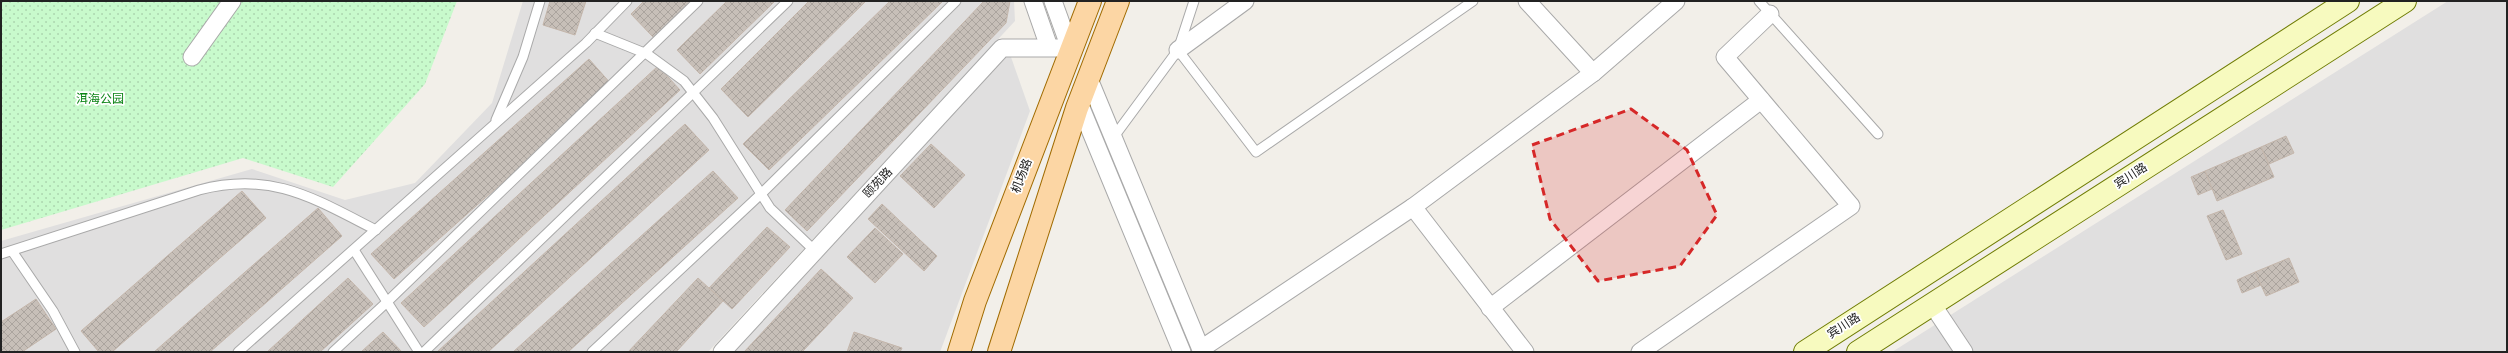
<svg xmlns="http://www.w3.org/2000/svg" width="2508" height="353" font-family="Signika,'Noto Sans SC',sans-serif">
<defs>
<pattern id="park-dots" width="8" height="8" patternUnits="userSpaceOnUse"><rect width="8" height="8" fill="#c8facc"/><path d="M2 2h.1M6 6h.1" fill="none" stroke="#acd6af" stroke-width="1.8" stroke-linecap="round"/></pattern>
<pattern id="building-cross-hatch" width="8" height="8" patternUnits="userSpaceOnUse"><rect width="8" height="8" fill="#c7bfb8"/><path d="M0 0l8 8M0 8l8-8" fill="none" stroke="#aba49e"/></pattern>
</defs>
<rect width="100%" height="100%" fill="#f2efe9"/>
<!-- residential -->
<g fill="#e0dfdf">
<path d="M523,1H1014L1015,21L708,352H1V241L252,169L345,200L415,183L492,103Z"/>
<path d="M2448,1H2507V352H1892Z"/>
<path d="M1005,40L1030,111L940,352H715Z"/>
</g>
<!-- park -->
<path fill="url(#park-dots)" d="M1,1H457L425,84L333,187L243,158L1,230Z"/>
<!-- building -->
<g fill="url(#building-cross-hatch)" stroke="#c4b6ab">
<path d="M550,1H586L575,35L543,25Z"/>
<path d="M644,1H692L654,38L631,14Z"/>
<path d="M727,1H775L700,74L677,50Z"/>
<path d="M809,1H866L748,117L721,89Z"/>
<path d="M890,1H943L769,170L743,144Z"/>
<path d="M984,1H1010L1006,23L807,231L785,210Z"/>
<path d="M589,59L612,85L394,279L371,254Z"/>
<path d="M658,66L680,90L424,327L401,303Z"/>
<path d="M685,124L709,150L488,352H437Z"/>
<path d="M2286,136L2294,153L2269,164L2261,147Z"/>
<path d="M931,144L965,175L934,208L900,176Z"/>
<path d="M2261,147L2274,177L2217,201L2205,171Z"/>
<path d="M713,171L738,198L568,352H513Z"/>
<path d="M2205,171L2212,189L2198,195L2191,177Z"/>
<path d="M242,191L266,218L112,352H99L81,331Z"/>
<path d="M882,204L937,256L924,271L868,219Z"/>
<path d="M318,208L342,236L210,352H154Z"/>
<path d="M2223,210L2242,254L2226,260L2207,216Z"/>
<path d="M767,227L790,247L732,309L709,288Z"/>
<path d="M875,228L903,254L875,283L847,257Z"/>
<path d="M2289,258L2299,282L2266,296L2255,272Z"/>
<path d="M821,269L853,298L802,352H744Z"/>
<path d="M2255,272L2261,285L2242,293L2237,280Z"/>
<path d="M348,278L373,304L320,352H267Z"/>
<path d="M698,278L723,301L676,352H628Z"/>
<path d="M36,299L56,329L22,352H1V322Z"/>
<path d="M383,332L402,352H361Z"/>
<path d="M854,332L902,348L900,352H847Z"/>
</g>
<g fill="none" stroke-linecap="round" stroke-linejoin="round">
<!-- lane casing -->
<g stroke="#a9a9a9" stroke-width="11">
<g id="lane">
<path d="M1194,1L1178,50L1256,152L1473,1"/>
<path d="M1759,1L1878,134"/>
<path d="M595,33L647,54L684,81L713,118L770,208L815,251"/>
<path d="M496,120L523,57L540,1"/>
<path d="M1113,138L1178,50"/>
<path d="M354,250L419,352"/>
<path d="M12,251L53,311L75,352"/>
<path d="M1,254L199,190C272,171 313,198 376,230"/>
<path d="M238,352L586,43L627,1"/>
<path d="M333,352L387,302L698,1"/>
<path d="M424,352L788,1"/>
<path d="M592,352L761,194L956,1"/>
</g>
</g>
<!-- street casing -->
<g stroke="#a9a9a9" stroke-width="19">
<g id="street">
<path d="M1033,1L1049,47"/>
<path d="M1527,1L1593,73"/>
<path d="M1178,50L1245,1"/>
<path d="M192,57L232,1"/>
<path d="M1089,79L1202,352"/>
<path d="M1079,103L1182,352"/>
<path d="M1413,207L1525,352"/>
<path d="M1932,304L1964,352"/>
<path d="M1490,308L1761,100"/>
<path d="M1201,349L1413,207L1593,73L1676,1"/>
<path d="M722,352L1002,48H1070L1053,1"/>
<path d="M1640,352L1851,206L1725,57L1770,14"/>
</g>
</g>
<!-- secondary casing -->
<g stroke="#707d05" stroke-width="24">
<g id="secondary">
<path d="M1805,352L2348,1"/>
<path d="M1858,352L2405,1"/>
</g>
</g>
<!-- primary casing -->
<g stroke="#a06b00" stroke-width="24">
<g id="primary">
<path d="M959,352L975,301L1090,1"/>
<path d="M999,352L1077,108L1118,1"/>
</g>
</g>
<!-- lane -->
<use href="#lane" stroke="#fff" stroke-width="9"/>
<!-- street -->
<use href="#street" stroke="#fff" stroke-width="17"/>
<!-- secondary -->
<use href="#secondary" stroke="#f7fabf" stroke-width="22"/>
<!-- primary -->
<use href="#primary" stroke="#fcd6a4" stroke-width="22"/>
</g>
<!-- marked area -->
<path fill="#d62828" fill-opacity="0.2" stroke="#d62828" stroke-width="3" stroke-dasharray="8 5" stroke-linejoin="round" d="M1631,109L1687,150L1717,215L1680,266L1598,281L1550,219L1532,145Z"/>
<g text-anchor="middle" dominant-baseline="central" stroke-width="3.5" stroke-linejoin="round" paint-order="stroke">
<!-- park labels -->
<g font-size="12" fill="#0c8416" stroke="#fff">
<text x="100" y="99">洱海公园</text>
</g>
<!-- street labels -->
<g font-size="12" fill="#222" stroke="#fff">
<text transform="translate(1022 176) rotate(-69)">机场路</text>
<text transform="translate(2131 176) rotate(-33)">宾川路</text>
<text transform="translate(878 183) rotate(-47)">颐苑路</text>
<text transform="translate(1844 326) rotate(-33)">宾川路</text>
</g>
</g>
<!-- border -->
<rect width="2508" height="353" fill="none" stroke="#222222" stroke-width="4"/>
</svg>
